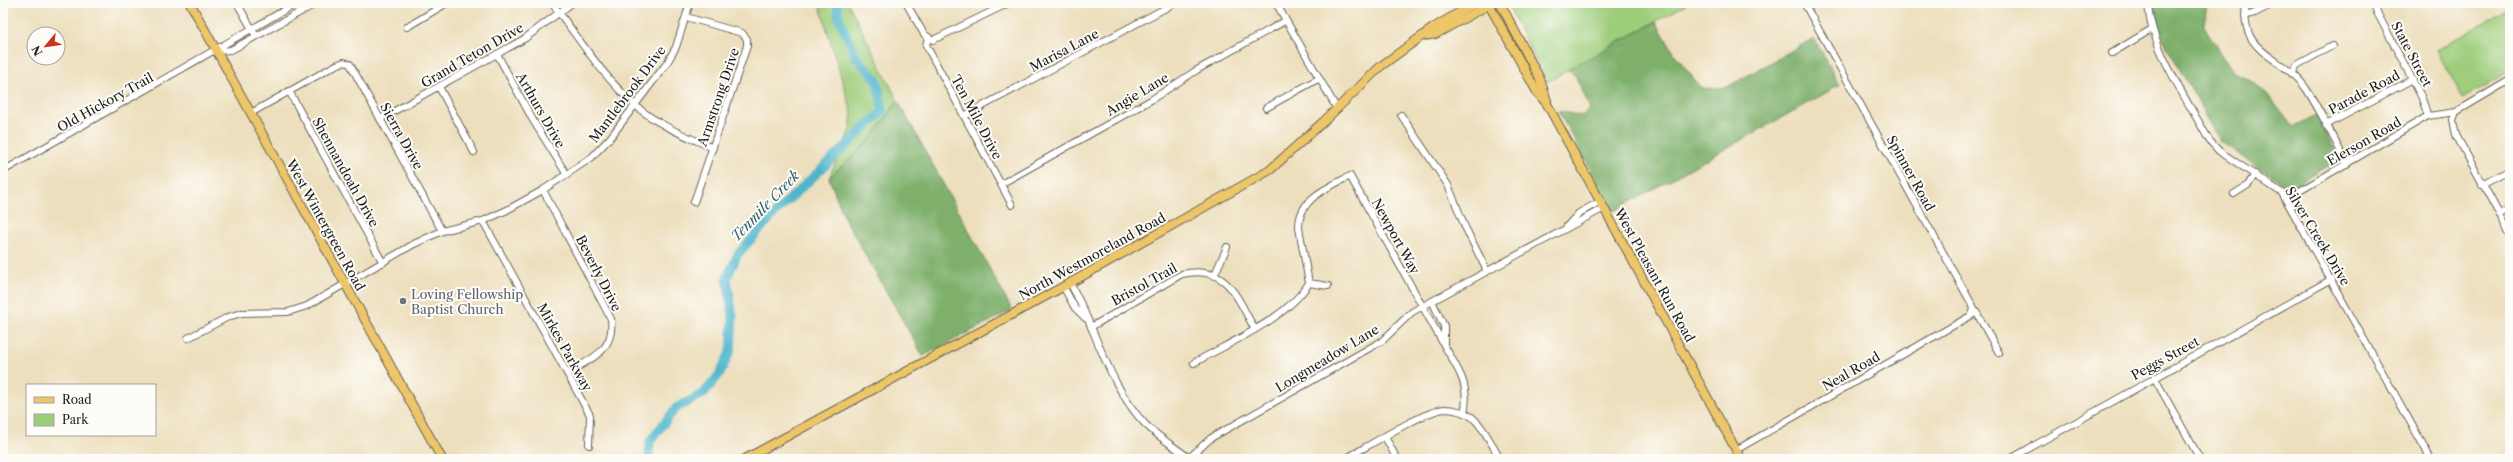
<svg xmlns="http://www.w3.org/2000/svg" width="2513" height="462" font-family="'Libre Caslon Text',serif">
<rect width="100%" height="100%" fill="#fdfcf7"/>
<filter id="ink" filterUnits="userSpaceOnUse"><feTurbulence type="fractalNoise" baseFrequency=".025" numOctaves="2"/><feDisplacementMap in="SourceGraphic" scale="8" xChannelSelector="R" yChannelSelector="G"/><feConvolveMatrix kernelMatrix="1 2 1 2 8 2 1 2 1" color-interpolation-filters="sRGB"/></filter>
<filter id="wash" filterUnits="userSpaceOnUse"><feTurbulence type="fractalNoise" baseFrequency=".012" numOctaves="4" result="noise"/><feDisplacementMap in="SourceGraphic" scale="16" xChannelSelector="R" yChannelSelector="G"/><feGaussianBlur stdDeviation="0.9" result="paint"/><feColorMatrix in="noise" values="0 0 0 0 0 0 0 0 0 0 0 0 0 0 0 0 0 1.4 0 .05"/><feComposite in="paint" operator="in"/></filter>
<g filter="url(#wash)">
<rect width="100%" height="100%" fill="#eddfbd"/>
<!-- green -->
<g fill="#9ecd7c" stroke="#5d744c">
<path d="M819,3H848L898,101L869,141L829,178L850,130L852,113Z"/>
<path d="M1511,3H1689L1547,82L1509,8Z"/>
<path d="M2510,8V70L2489,85L2463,98L2436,50Z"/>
</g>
<!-- forest -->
<g fill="#7eb06c" stroke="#4d6644">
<path d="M2209,3L2204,23L2207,31L2234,73L2253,82L2267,94L2293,127L2316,115L2338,156L2337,160L2289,188L2221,142L2168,49L2159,29L2155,4Z"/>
<path d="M1656,22L1676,56L1702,89L1727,87L1814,38L1840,85L1614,211L1558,111L1582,116L1590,108L1576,77L1568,69Z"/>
<path d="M898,101L1012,310L923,356L845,219L829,178L869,141Z"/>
</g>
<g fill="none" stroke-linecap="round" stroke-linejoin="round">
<!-- river -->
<path stroke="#4db5cc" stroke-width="9" d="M649,459L650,441L676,408L703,394L719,375L731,350L733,317L727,278L738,254L775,213L883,111L877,80L856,57L839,18L837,3"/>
</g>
</g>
<g filter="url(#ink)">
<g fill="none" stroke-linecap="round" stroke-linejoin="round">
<!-- minor casing -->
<g stroke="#656054" stroke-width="8">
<g id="minor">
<path d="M237,3L256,36"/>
<path d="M552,3C578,37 602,76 635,105C657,125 686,136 713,148"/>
<path d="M906,3L924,34L933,40L1009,3"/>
<path d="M1276,3L1337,109"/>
<path d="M1804,3L1999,353"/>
<path d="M2148,3C2150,47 2188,101 2209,140L2219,151L2282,193L2431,459"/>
<path d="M2246,3C2239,58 2284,54 2307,90C2322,114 2334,139 2347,164"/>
<path d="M2372,3L2421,96L2428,116"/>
<path d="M2245,16L2255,13L2274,3"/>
<path d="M686,17L742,33L747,39V46L694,202"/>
<path d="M407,27L447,3"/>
<path d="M928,38L926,45L1012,205"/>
<path d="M217,51L231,50L317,3"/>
<path d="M2112,53L2152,29"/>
<path d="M497,54L534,122L567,175"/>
<path d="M2292,74L2297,65L2332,46"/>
<path d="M439,87L474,152"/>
<path d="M289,91L383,263"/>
<path d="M1266,108L1318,79"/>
<path d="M2456,112L2453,120L2456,135L2510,234"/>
<path d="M251,113L336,65L344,62L350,64L442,231"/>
<path d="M1401,115L1448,185L1465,227L1487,271"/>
<path d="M964,116L1175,3"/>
<path d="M380,119L524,39L572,3"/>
<path d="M2326,125L2413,79"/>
<path d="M3,171L297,3"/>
<path d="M1001,184L1151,100L1197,70L1285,21"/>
<path d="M2482,185L2510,170"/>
<path d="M543,190L611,319C615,351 591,359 567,373"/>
<path d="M2234,194L2248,185L2255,174"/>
<path d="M2286,199L2428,116L2456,112L2510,80"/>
<path d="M2499,215L2510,209"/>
<path d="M483,221L590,415L589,445"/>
<path d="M1567,226L1579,213L1601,201"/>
<path d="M1215,274L1227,247"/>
<path d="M1070,283C1096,328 1108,385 1145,424C1157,436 1175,447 1189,458"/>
<path d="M1309,283L1328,286"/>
<path d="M1063,286L1075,308L1085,318"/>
<path d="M1091,327L1182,274C1226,264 1236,295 1254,328"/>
<path d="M188,338L228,317L241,313L288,312L307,306L414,244L442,231L483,221L507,210L543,190L591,158L610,138L667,63L676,47L690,3"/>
<path d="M1444,345C1457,368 1471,385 1464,413"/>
<path d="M1194,363C1230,342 1287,319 1309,283L1299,228C1298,199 1327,188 1350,176L1444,345V326L1432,301"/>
<path d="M2154,377L2200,459"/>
<path d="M1385,437L1397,459"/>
<path d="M1736,450L1972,315L1974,309"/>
<path d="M1188,459L1211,438L1382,341L1412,312L1604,208"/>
<path d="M1345,459C1365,448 1424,411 1444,409C1453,409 1466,412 1473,418C1485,429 1492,445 1500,459"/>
<path d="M2010,459L2332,279"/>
</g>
</g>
<!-- major casing -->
<g stroke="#656054" stroke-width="10">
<g id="major">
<path d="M190,3L442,459"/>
<path d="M1488,3L1537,92L1547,104L1741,459"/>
<path d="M1500,3L1540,79L1547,101"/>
<path d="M1424,36L1436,34L1492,3"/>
<path d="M745,459L1070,283L1270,170L1323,122L1381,66L1433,28L1475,3"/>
</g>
</g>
<!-- minor -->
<use href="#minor" stroke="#fff" stroke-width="6"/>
<!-- major -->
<use href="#major" stroke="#ecc669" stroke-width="8"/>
</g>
</g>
<!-- markers -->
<circle fill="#6b7280" stroke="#fdfcf7" stroke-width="1.5" cx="403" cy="301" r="4"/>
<g text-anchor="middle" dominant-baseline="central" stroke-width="4" stroke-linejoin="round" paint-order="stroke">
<!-- street labels -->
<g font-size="13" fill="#1c1c1c" stroke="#fdfcf7">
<text transform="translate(1064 50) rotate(-28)">Marisa Lane</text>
<text transform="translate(2412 54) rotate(62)">State Street</text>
<text transform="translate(472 55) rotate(-30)">Grand Teton Drive</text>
<text transform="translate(2364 92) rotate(-28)">Parade Road</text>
<text transform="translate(627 94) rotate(-53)">Mantlebrook Drive</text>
<text transform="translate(1137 94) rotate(-31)">Angie Lane</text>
<text transform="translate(718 97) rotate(-71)">Armstrong Drive</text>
<text transform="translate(105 102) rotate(-29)">Old Hickory Trail</text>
<text transform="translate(541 110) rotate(60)">Arthurs Drive</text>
<text transform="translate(977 117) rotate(62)">Ten Mile Drive</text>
<text transform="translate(402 136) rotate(61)">Sierra Drive</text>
<text transform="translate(2364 141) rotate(-30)">Elerson Road</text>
<text transform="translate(346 172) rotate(61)">Shennandoah Drive</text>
<text transform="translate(1911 173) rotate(61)">Spinner Road</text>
<text transform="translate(326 225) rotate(61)">West Wintergreen Road</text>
<text transform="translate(1396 236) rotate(61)">Newport Way</text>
<text transform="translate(2318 236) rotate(59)">Silver Creek Drive</text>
<text transform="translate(1092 256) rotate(-29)">North Westmoreland Road</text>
<text transform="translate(599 273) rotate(63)">Beverly Drive</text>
<text transform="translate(1655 275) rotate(61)">West Pleasant Run Road</text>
<text transform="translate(1144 284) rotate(-29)">Bristol Trail</text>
<text transform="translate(565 347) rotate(61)">Mirkes Parkway</text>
<text transform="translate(1327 358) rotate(-31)">Longmeadow Lane</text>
<text transform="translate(2165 358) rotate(-29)">Peggs Street</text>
<text transform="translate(1851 371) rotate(-30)">Neal Road</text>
</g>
<!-- worship labels -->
<g font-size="13" fill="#5b616d" stroke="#fdfcf7" text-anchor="start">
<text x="411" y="294">Loving Fellowship<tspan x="411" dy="15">Baptist Church</tspan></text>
</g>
<!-- water labels -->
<g font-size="14" font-style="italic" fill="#32616b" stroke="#fdfcf7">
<text transform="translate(765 206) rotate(-46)">Tenmile Creek</text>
</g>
</g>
<!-- margin -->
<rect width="2513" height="462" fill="none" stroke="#fdfcf7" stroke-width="16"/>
<!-- legend -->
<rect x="26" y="384" width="130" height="52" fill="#fdfcf7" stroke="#a3a29f"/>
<rect x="34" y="397" width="20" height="6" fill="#ecc669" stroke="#a3a29f"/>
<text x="62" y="404" font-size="12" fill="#1c1c1c">Road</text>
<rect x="34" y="414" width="20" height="12" fill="#9ecd7c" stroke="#a3a29f"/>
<text x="62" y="424" font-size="12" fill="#1c1c1c">Park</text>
<!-- north arrow -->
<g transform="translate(46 46) rotate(241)"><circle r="19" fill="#fdfcf7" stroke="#a3a29f"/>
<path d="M0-3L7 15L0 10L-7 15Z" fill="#c8321e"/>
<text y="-6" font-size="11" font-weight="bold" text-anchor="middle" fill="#1c1c1c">N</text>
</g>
</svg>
